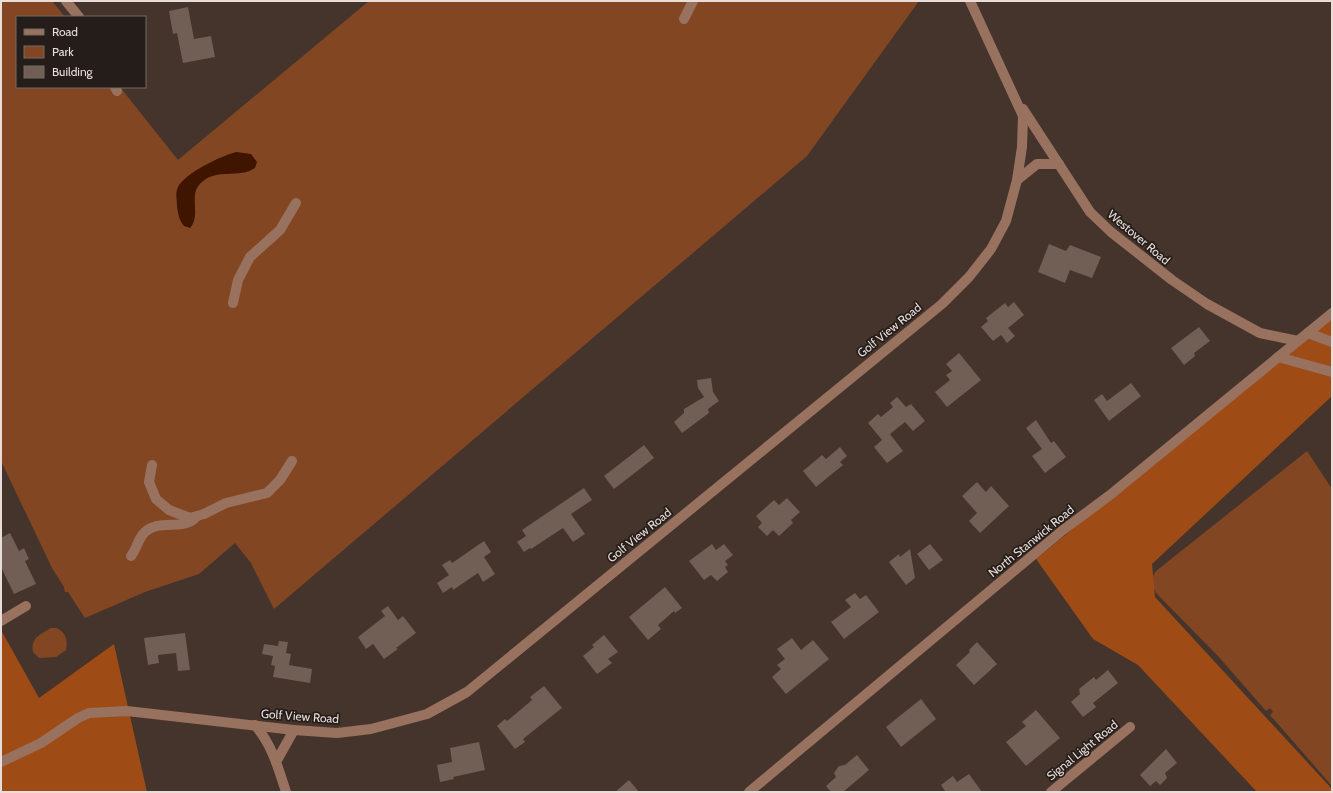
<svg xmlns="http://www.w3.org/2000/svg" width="1333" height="793" font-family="Cabin,sans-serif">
<rect width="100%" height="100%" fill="#44342b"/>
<!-- green -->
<g fill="#834623">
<path d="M1,1H52L65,17H17V87H120L178,160L369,1H919L807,156L274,609L251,563L235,543L199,574L145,592L85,618L68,592H65L64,587L52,568L1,461Z"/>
<path d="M1307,451L1332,489V786L1270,715L1273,712L1270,708L1266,711L1218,656L1156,593L1150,581L1156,571Z"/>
<path d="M51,628H57C66,633 68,640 66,650L56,657L39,658L33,652C30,638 41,634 51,628Z"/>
</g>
<!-- forest -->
<g fill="#9f4b16">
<path d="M1332,317V396L1152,564L1155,597L1332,789V792H1257L1138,665L1093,639L1036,559Z"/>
<path d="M1,630L39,698L114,644L147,792H1Z"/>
</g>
<!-- water -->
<path fill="#401500" d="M236,152L251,154L257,162L255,168C239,179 217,168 202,182C187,194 202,215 190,228L184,226C179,220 178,214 177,206C177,200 175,193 178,187C185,173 221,156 236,152Z"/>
<!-- building -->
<g fill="#715e55">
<path d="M188,7L194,39L211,36L215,57L183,63L177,33L173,34L169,11Z"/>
<path d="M1049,244L1066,251L1070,245L1101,257L1092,278L1070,270L1065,283L1038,272Z"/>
<path d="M1014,302L1024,315L1008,328L1015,336L1007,343L1001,335L993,341L981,327L988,321L986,318L1005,303L1008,307Z"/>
<path d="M1199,327L1210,341L1194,353L1195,356L1184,365L1171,348Z"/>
<path d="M959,353L981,380L947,407L935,392L950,380L946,375L952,371L946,364Z"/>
<path d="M711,378L713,392L719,401L708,409L709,413L682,433L674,422L684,413V409L704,397L698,388L697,380Z"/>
<path d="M1131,383L1141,396L1109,421L1094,400L1102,394L1107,401Z"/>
<path d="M897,397L906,407L911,404L925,421L913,431L905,422L890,434L903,451L887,463L874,447L882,440L868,423L878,414L881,417L893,407L890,403Z"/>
<path d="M1036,420L1051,443L1054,441L1066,457L1045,473L1032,456L1042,449L1026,428Z"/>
<path d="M644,445L654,458L614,489L604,476Z"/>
<path d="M840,447L847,456L840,462L843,465L816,487L803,471L822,455L826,459Z"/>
<path d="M977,482L986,492L991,486L1009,506L980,533L969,521L977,513L962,496Z"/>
<path d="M584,488L592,500L571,514L585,534L573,542L563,528L531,549L530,548L524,552L517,542L526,536L522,530Z"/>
<path d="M787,498L800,512L791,520L793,523L779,536L773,530L767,536L758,527L762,523L756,516L774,500L779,505Z"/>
<path d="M10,533L19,551L24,548L29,559L25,561L36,584L14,594L1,567V538Z"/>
<path d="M484,541L491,552L484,557L495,574L483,582L478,573L453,590L452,587L443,593L437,583L449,575L442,565L450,560L452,563Z"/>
<path d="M712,544L716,550L724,544L733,555L725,561L728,565L725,567L728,572L717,581L711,575L704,580L689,561Z"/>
<path d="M930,544L943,560L929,570L917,554Z"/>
<path d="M910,549L915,578L906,585L889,562L899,554L900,557Z"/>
<path d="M665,587L682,608L675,613L674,611L658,625L661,629L648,640L629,617Z"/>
<path d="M855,593L860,599L866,595L879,612L844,639L831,622L851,607L845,600Z"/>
<path d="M388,606L398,620L403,616L416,633L396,648L398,649L384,659L373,644L366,649L358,637L385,616L381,611Z"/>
<path d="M185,633L190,670L178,671L176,653L158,655L159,663L148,665L144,638Z"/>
<path d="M604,635L618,652L608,659L612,663L597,674L583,656L594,647L592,645Z"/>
<path d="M792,638L801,650L813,640L829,659L786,694L772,677L781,669L777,665L785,659L777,649Z"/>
<path d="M279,641L288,642L286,653L291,654L289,665L312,669L310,683L273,677L275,666L271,665L273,656L262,654L264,644L278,646Z"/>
<path d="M977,642L997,664L974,685L956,665L970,652L969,650Z"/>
<path d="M1108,670L1118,683L1093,703L1096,707L1083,717L1071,702L1080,694L1079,689L1094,677L1096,680Z"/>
<path d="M544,686L562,708L523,739L525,742L515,749L497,726L505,719L507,721L532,700L530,697Z"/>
<path d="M921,699L936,719L901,747L886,727Z"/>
<path d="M1036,710L1060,738L1026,766L1006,742L1026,726L1022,722Z"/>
<path d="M479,742L485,770L453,777L454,779L440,782L437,765L452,762L450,748Z"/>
<path d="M1166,749L1177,763L1165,773L1167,778L1160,785L1156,781L1150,786L1140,775Z"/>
<path d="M857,755L869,770L843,792H831L826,786L836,777L834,773L839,766L845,765Z"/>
<path d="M969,774L982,792H944L945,791L941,785L953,776L957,782Z"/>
<path d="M629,780L639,792H615Z"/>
</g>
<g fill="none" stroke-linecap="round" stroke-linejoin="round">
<!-- minor -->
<g stroke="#99725f" stroke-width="10">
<path d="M66,1L79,17"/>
<path d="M684,19L693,1"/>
<path d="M115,87L117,91"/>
<path d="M1023,109L1090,212L1111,232L1172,280L1207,304L1260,333L1298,341"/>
<path d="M1017,180L1037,164H1059"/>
<path d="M233,303L238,280L250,257L280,230L296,203"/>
<path d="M1308,333L1332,342"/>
<path d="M1278,357L1332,372"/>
<path d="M152,465L149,482L156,499L169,510L190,518L204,514L226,503L267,493L280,480L292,461"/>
<path d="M131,556C136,550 138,540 143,534C158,517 184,532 196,517"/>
<path d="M1,621L26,606"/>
<path d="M255,725C272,745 278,767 286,792"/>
<path d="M1,762L41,743L78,718L89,713L127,711L294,730L337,733L371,729L427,714L467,692L942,304L969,277L991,249L1006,221L1017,180L1022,147L1023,116L970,1"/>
<path d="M276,762L294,730"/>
<path d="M749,792L1063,530L1110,495L1332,313"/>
<path d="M1051,792L1130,727"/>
</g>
</g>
<g text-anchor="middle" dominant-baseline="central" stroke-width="3.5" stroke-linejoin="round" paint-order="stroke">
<!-- street labels -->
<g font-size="12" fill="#e8ddd8" stroke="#251d1a">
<text transform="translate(1139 237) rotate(40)">Westover Road</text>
<text transform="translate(889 330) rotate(-39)">Golf View Road</text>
<text transform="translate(639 535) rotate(-39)">Golf View Road</text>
<text transform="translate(1031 541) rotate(-39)">North Stanwick Road</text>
<text transform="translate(300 716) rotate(4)">Golf View Road</text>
<text transform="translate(1082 750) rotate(-39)">Signal Light Road</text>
</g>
</g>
<!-- border -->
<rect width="1333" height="793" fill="none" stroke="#e8ddd8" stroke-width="4"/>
<!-- legend -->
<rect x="16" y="16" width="130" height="72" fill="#251d1a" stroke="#736a66"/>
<rect x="24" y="29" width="20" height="6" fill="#99725f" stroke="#736a66"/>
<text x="52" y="36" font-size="12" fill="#e8ddd8">Road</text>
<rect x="24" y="46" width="20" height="12" fill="#834623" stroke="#736a66"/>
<text x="52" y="56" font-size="12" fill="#e8ddd8">Park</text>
<rect x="24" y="66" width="20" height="12" fill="#715e55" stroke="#736a66"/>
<text x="52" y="76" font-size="12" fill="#e8ddd8">Building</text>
</svg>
